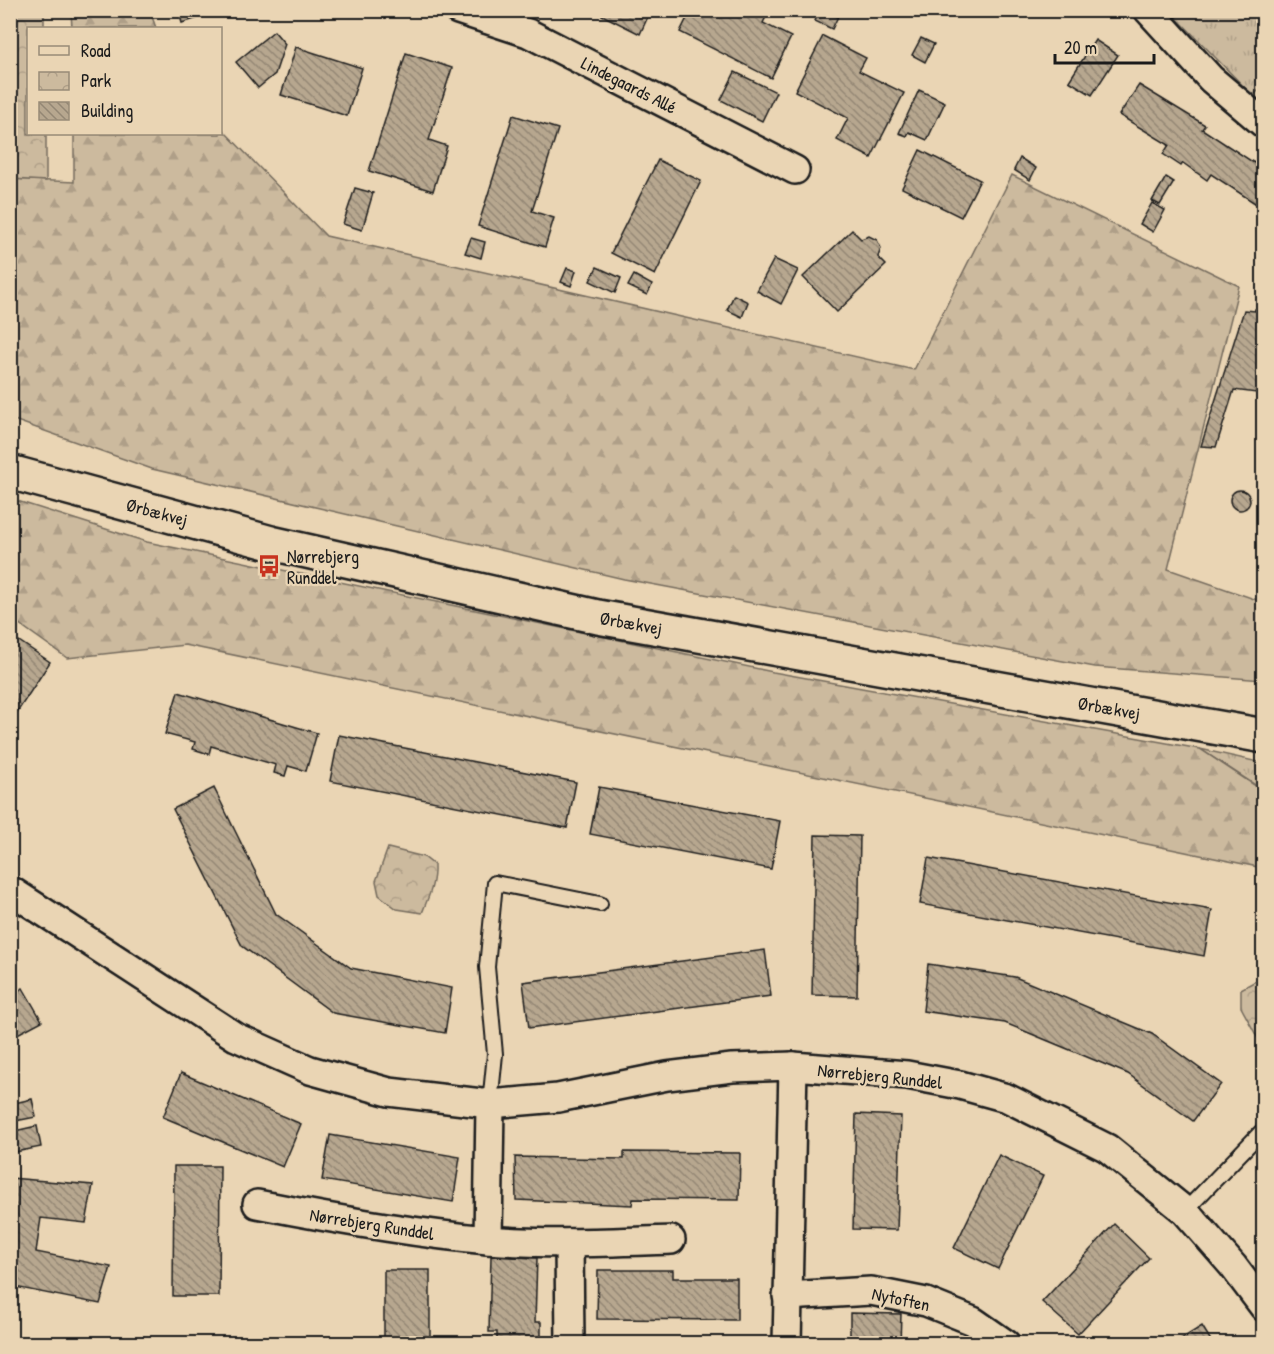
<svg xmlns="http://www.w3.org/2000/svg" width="1274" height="1354" font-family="'Patrick Hand',sans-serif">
<defs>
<pattern id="grass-tufts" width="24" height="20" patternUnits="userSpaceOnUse" patternTransform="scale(1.5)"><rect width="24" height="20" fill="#ccba9e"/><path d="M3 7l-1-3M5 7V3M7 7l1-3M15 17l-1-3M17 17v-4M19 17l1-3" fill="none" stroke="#af9f88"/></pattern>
<pattern id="forest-firs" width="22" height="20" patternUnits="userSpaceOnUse" patternTransform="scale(1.5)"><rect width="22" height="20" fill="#ccba9e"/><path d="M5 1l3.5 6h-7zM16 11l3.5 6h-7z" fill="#af9f88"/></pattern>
<pattern id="park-crowns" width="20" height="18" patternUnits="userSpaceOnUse" patternTransform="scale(1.5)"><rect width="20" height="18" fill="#ccba9e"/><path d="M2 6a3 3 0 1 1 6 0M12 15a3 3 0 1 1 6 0" fill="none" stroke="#af9f88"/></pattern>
<pattern id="building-back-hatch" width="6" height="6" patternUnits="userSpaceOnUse" patternTransform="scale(1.5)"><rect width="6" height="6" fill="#b7a78f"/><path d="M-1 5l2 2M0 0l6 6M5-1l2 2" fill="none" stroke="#948774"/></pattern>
</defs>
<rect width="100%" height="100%" fill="#ead5b4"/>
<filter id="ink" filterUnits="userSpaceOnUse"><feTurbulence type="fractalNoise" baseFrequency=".0167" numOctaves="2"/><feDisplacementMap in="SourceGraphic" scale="12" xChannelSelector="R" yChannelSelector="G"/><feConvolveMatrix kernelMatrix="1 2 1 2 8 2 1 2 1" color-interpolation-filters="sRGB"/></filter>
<g filter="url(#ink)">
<!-- grass -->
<g fill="url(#grass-tufts)" stroke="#746b5d" stroke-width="1.5">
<path d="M1170,11H1263V86L1253,96Z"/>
<path d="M1200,749L1263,763V791V790Z"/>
</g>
<!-- forest -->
<g fill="url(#forest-firs)" stroke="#746b5d" stroke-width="1.5">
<path d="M71,11H150L156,28H72Z"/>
<path d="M221,128L326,236L914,370L1012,175L1239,286L1168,569L1263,602V680L1095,667L624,579L152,469L11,419V179L74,182V134H220Z"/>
<path d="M11,499L147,542L773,672L1200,749L1263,791V868L185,645L67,658L11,618Z"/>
</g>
<!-- park -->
<g fill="url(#park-crowns)" stroke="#746b5d" stroke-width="1.5">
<path d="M10,11H44V28H28V134H46V181L11,179Z"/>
<path d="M388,848L424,857L434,865C435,883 429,896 422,913L397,909L379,895L376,881Z"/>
<path d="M1263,977L1264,1048H1263L1241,1007V989Z"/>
</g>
<!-- building -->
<g fill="url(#building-back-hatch)" stroke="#1c1c1c" stroke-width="1.5">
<path d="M178,10H221V11L182,23Z"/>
<path d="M592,10H651L640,34Z"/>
<path d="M691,10L769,11L763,23L791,37L771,78L680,32Z"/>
<path d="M820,10H841L832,29L815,21Z"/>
<path d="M274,31L285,44L275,74L258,88L236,62Z"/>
<path d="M823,36L866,58L859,71L904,93L871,158L837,140L848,118L795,91Z"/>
<path d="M921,38L934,44L925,62L912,55Z"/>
<path d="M1095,40L1118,55L1092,95L1069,81Z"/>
<path d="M296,47L362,68L347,116L281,95Z"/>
<path d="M406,53L452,68L429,140L447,146L433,191L369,171Z"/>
<path d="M735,72L776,92L762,121L721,100Z"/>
<path d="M1139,85L1205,125L1202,129L1254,163L1257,158L1264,163V209L1211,174L1207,180L1183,163L1181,166L1163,154L1169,145L1119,115Z"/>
<path d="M919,90L945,102L927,140L909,132L907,136L899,133Z"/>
<path d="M513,115L558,129L532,211L554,218L545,247L478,226Z"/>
<path d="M920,150L980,180L961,217L902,188Z"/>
<path d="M1020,158L1036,168L1030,180L1014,170Z"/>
<path d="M658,160L701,181L655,275L611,253Z"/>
<path d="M1166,177L1174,182L1160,205L1152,201Z"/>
<path d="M355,188L373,193L362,230L343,224Z"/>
<path d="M1152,203L1165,210L1153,232L1140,224Z"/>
<path d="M852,230L861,239L869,236L877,240L881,248L878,257L886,265L837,312L803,277Z"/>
<path d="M471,238L485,242L481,258L465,253Z"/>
<path d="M774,259L798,270L781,304L757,291Z"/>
<path d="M597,267L621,278L615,293L590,281Z"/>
<path d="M567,268L576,271L571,286L561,282Z"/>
<path d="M634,275L652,285L647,295L628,286Z"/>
<path d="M734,295L748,302L742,317L727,310Z"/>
<path d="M1255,309L1264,310V394L1234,390L1216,447L1201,446L1244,310L1255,311Z"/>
<circle cx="1240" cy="500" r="10"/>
<path d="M16,639L50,662L10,723V648Z"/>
<path d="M178,692L317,733L306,771L288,766L285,776L274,773L276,765L211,746L209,754L193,749L195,742L165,734Z"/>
<path d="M339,735L576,782L567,828L330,781Z"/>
<path d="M599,787L780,821L771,869L590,834Z"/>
<path d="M214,788L276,914L351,968L452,988L445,1033L333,1013L242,946L173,809Z"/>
<path d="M815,835L860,836L857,996L812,995Z"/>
<path d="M928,858L1212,910L1204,956L920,904Z"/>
<path d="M765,950L771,996L529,1028L523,982Z"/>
<path d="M928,964L1015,977L1152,1034L1221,1084L1193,1121L1128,1074L1005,1023L923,1011Z"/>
<path d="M23,988L42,1021L10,1038V995Z"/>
<path d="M181,1073L301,1124L283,1167L163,1117Z"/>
<path d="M32,1099L36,1117L10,1122V1104Z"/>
<path d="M856,1114L901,1116L897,1230L853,1229Z"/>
<path d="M37,1126L41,1147L10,1153V1132Z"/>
<path d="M330,1135L460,1157L453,1202L322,1180Z"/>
<path d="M624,1152L740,1153L739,1200L633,1199L632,1205L516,1200L515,1157L624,1159Z"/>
<path d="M999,1155L1043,1176L998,1269L954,1248Z"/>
<path d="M174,1166H220L219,1296H173Z"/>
<path d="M10,1178L93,1185L86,1223L41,1218L36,1252L111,1267L100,1304L10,1286Z"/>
<path d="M1114,1224L1149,1258L1078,1334L1042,1302Z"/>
<path d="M491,1256L537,1258L535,1322H541V1344H497V1332H489Z"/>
<rect x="384" y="1270" width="46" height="74"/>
<path d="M598,1270H673V1278H737V1320L597,1319Z"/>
<path d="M850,1313L901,1314L900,1344H850Z"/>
<path d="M1202,1326L1213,1344H1173Z"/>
</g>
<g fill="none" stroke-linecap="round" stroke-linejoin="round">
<!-- service casing -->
<g stroke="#1c1c1c" stroke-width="18">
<g id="service">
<path d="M490,1104L495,1054L487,967L495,883L600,904"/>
<path d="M1185,1211L1264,1129"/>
</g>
</g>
<!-- minor casing -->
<g stroke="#1c1c1c" stroke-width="32">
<g id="minor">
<path d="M458,10L528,33L795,170"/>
<path d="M1148,10L1211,79L1264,124"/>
<path d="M10,890L236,1037L310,1070L389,1092L490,1104L558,1098L667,1076L732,1068L793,1066L907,1075L960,1085L1007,1098L1107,1148L1185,1211L1233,1266L1264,1307"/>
<path d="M257,1204C333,1219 410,1233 488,1240C549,1245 610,1242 671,1240"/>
<path d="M488,1240L490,1104"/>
<path d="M569,1243L570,1344"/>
<path d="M787,1296L871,1291L926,1302L973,1321L1006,1344"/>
<path d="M787,1344L793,1066"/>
</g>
</g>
<!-- secondary casing -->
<g stroke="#1c1c1c" stroke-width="38">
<path id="secondary" d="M10,472L271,543L598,617L1264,736"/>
</g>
<!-- service -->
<use href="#service" stroke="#ead5b4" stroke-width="14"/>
<!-- minor -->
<use href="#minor" stroke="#ead5b4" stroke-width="27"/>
<!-- secondary -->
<use href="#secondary" stroke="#ead5b4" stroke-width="33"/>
</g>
</g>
<!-- icons -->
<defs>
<g id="bus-bare" transform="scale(1.8)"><path d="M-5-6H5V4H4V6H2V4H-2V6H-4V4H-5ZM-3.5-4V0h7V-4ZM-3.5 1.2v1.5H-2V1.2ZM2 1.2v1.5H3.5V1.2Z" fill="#c8321e" stroke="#ead5b4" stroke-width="2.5" paint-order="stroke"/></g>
</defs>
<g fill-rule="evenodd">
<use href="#bus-bare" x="269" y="566"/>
</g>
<g text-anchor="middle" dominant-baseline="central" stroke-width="4.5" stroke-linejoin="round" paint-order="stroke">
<!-- street labels -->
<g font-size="18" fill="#1c1c1c" stroke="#ead5b4">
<text transform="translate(629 85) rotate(27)">Lindegaards Allé</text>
<text transform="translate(157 512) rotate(15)">Ørbækvej</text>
<text transform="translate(631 623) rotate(10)">Ørbækvej</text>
<text transform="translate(1109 708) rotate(10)">Ørbækvej</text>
<text transform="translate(880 1076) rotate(6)">Nørrebjerg Runddel</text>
<text transform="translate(372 1224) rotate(9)">Nørrebjerg Runddel</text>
<text transform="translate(901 1299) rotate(12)">Nytoften</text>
</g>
<!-- poi labels -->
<g font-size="18" fill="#1c1c1c" stroke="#ead5b4" text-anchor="start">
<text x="287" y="556">Nørrebjerg<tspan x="287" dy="21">Runddel</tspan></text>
</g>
</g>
<!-- margin -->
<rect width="1274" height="1354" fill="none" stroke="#ead5b4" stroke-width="36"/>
<rect x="18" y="18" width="1238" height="1318" fill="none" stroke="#1c1c1c" stroke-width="2" filter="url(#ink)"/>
<!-- legend -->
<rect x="27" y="27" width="195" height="108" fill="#ead5b4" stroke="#988b77" stroke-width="1.5"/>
<rect x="39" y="46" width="30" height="9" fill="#ead5b4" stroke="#988b77" stroke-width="1.5"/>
<text x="81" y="57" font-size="18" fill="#1c1c1c">Road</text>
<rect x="39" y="72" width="30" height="18" fill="url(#park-crowns)" stroke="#988b77" stroke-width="1.5"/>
<text x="81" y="87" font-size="18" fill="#1c1c1c">Park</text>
<rect x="39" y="102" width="30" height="18" fill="url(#building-back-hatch)" stroke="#988b77" stroke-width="1.5"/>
<text x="81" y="117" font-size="18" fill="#1c1c1c">Building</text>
<!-- scale -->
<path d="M1055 54v9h99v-9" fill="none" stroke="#1c1c1c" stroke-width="3"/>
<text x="1064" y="54" font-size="18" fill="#1c1c1c" stroke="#ead5b4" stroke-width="4.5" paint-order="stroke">20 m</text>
</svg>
